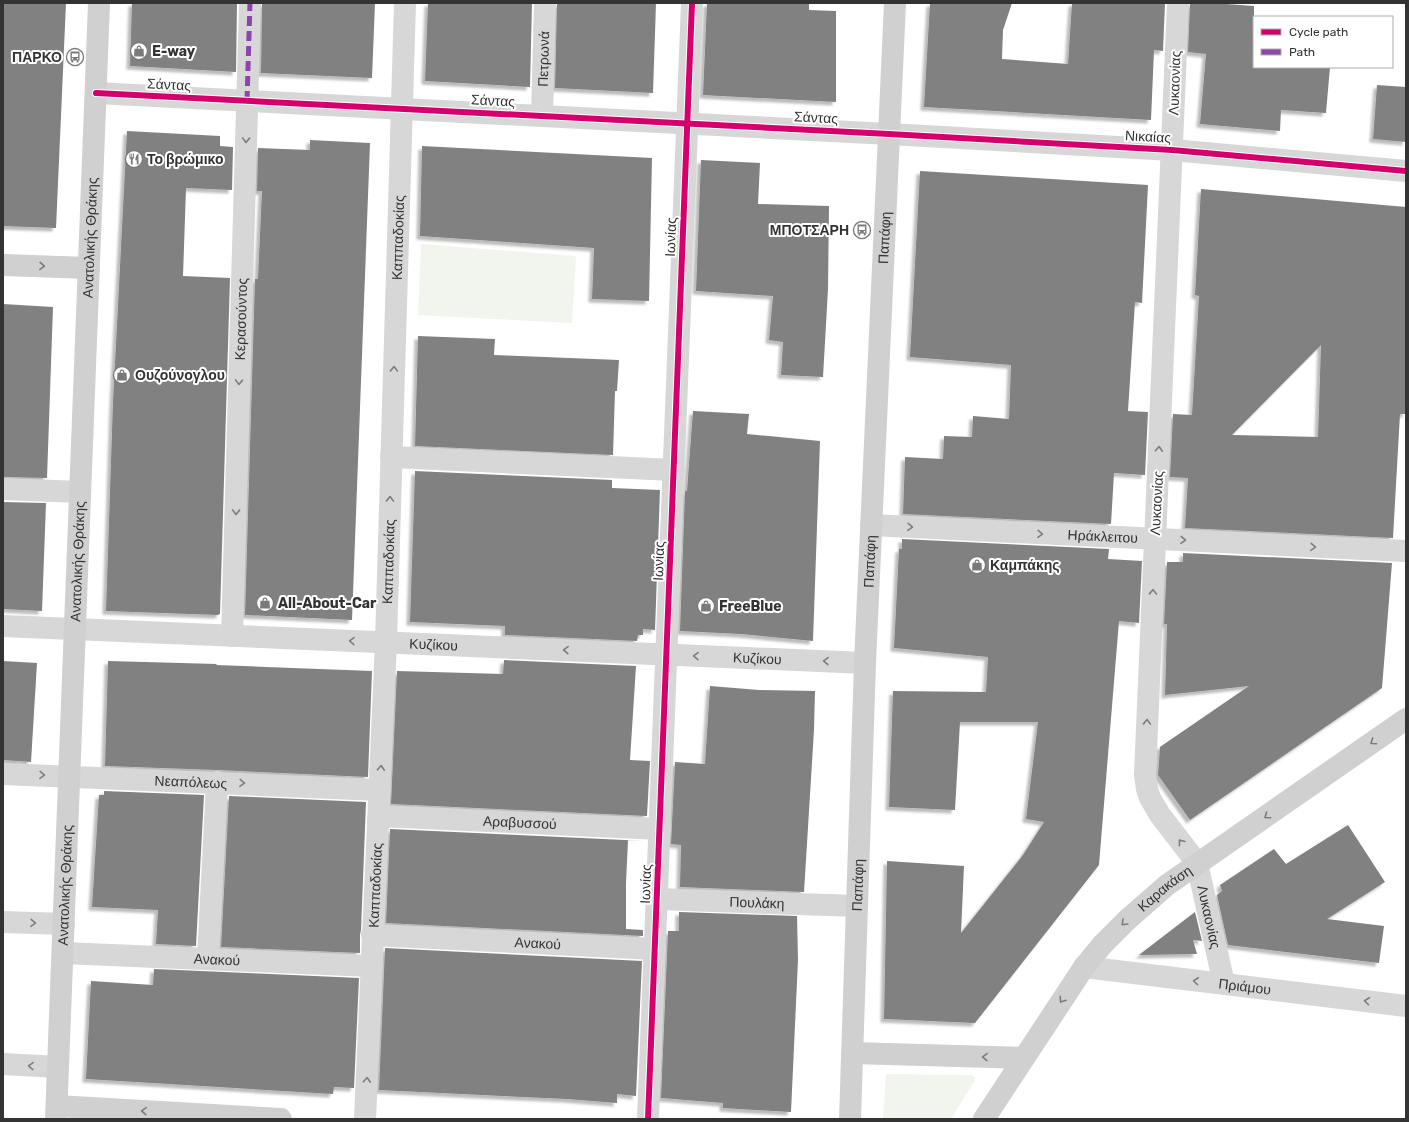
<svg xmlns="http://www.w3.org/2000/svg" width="1409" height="1122" font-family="Rubik,sans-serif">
<defs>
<filter id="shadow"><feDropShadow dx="-3.5" dy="3.5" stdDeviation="1" flood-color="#0004"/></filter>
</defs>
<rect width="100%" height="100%" fill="#fff"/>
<!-- green -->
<g fill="#f1f5ed">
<path d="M421,244L576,256L572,323L418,315Z"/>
<path d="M886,1074L972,1075L975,1078L974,1082L951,1119H883Z"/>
</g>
<!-- building -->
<g fill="#818181" fill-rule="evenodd" filter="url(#shadow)">
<path d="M3,3H66L56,228L3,226Z"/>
<path d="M132,3H237L236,72L130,66Z"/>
<path d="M262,3H375L372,78L261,73Z"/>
<path d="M428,3H532L530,87L425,81Z"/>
<path d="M557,3H656L653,93L555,88Z"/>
<path d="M707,3H809V10L836,11V102L703,95Z"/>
<path d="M930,3H1012L1003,30L1002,59L1068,64L1072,3H1165L1163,51L1154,50L1151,120L924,107Z"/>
<path d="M1190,3H1213L1254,6V67H1330L1326,113L1281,110L1280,131L1200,124L1206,54L1188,52Z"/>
<path d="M1377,85L1406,87V142L1373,139Z"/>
<path d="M127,131L220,136V146L233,147L232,190L186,188L183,276L230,278L220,614L218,615L106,611L113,402Z"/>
<path d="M310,140L370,143L352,620L245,615L255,279H258L262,191H257L258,148L310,150Z"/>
<path d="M422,146L652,158L649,301L592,299L594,248L420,236Z"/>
<path d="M701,160L760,163L758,204L829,206L828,289L823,377L781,375L783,342L769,340L773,296L696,291Z"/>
<path d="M920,171L1148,185L1142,303L1135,302L1128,411L1148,412L1145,475L1114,473L1111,524L903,514L905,457L943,459L944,436L972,437L973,416L1009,419L1011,365L910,357Z"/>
<path d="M1201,189L1406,207V414H1400L1393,538L1185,528L1188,478L1170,477L1173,414L1192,415L1199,296L1195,295ZM1321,345L1318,437L1232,435Z"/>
<path d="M3,304L53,307L47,478L3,477Z"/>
<path d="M418,336L495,339L494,355L619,360L617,391H615L613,455L415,446Z"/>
<path d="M693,411L749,414L747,434L820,441L813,641L741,634L680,631L685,491H687Z"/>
<path d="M415,471L612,480V488L660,490L655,630L643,629V635H638L637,641L505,635V626L410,622Z"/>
<path d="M3,502L46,503L42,611L3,609Z"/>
<path d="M902,539L1109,549L1108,559L1142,561L1139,623L1119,621L1099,865L975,1023L884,1019L887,861L964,866L961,933L1023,855L1044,822L1026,819L1038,722H960L955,810L889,807L893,691L986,692L988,657L894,648L899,549H902Z"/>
<path d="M1183,553L1392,563L1382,688L1190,820L1158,775L1160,747L1249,686L1165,695L1167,624H1164L1167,562H1183Z"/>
<path d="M504,660L636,666L630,760L650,761L647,816L391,804L397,671L503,674Z"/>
<path d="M3,661L37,663L31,762L3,760Z"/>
<path d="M108,661L217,664L216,665L372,671L368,777L217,770L105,766Z"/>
<path d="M710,686L759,690L815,691L814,730L804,892L680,887L681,845L671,844L675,762L705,764Z"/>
<path d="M104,791L204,795L196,946L156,944L158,910L92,907L99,795H104Z"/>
<path d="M229,796L366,802L361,930L360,935V953L221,947Z"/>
<path d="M1348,825L1385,882L1327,919L1384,926L1379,963L1228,945L1217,895L1222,891L1220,885L1274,849L1286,864Z"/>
<path d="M390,829L646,841L628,840L626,883V929L643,930V936L386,923Z"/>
<path d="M679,912L797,916L798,960L791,1112L723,1108V1103L661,1098L668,931H679Z"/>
<path d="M1195,912L1202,941L1193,940L1197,954L1139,955Z"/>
<path d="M385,948L642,961L636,1096L617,1094V1103L567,1099L379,1090Z"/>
<path d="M154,969L359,978L354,1088L334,1087L333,1094L86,1079L91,981L153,985Z"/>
</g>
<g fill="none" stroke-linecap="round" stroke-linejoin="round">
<!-- street -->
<g stroke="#d7d7d7" stroke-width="22">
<path id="s1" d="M1178,3L1145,775L1147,789L1150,798L1160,815L1197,863L1224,984"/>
<path d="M96,93L889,134L1172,150L1406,171"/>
<path id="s2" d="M542,116L545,3"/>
<path d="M391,457L674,470"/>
<path d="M3,489L80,492"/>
<path id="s3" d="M871,525L1406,551"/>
<path id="s4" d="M3,626L865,663"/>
<path id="s5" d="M232,636L250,3"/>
<path id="s6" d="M3,774L380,790"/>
<path id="s7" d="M379,816L660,829"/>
<path id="s8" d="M657,899L857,906"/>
<path d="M3,922L64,924"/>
<path id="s9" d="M372,935L655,949"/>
<path id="s10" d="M63,953L372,966"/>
<path d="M208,959L217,782"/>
<path id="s11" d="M1084,967L1406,1006"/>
<path d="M3,1064L58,1067"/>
<path id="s12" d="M365,1119L386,642L405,3"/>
<path d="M648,1119L692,3"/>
</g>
<!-- secondary -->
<g stroke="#d0d0d0" stroke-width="22">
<path d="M3,265L89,268"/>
<path d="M852,1053L1024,1058"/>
<path d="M57,1106L281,1119"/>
<path id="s13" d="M56,1119L99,3"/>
<path id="s14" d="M850,1119L865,663L895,3"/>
<path id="s15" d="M984,1119L1084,967L1103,944L1127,920L1167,885L1406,719"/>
</g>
<!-- quiet -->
<path stroke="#8e44ad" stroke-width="5" stroke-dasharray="10 5" stroke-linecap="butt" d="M247,101L250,3"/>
<!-- cycleway casing -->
<g stroke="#fff" stroke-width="8">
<g id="cycleway">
<path d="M96,93L889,134L1172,150L1406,171"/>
<path d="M648,1119L692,3"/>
</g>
</g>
<!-- cycleway -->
<use href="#cycleway" stroke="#d6006c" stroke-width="6"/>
</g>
<!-- one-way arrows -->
<defs><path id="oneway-chevron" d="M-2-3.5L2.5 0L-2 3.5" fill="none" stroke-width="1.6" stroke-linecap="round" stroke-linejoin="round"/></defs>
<g stroke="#7d7d7d">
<use href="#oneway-chevron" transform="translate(246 140) rotate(92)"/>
<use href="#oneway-chevron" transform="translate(394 369) rotate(-88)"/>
<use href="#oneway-chevron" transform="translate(239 382) rotate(92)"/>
<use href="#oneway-chevron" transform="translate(1159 449) rotate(-87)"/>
<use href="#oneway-chevron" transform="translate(390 499) rotate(-88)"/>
<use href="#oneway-chevron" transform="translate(236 512) rotate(92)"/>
<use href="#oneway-chevron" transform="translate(910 527) rotate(3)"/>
<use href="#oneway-chevron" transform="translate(1040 534) rotate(3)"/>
<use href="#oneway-chevron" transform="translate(1183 540) rotate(3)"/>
<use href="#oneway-chevron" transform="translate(1313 547) rotate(3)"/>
<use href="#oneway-chevron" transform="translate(1153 592) rotate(-88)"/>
<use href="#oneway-chevron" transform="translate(352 641) rotate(-178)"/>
<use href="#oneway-chevron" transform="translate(566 650) rotate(-178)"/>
<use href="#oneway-chevron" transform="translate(696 656) rotate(-178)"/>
<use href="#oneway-chevron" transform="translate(826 661) rotate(-178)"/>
<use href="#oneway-chevron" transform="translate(1147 722) rotate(-88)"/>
<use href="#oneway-chevron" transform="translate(381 768) rotate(-87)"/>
<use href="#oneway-chevron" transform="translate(42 775) rotate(2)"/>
<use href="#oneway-chevron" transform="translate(242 783) rotate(3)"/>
<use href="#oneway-chevron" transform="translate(1181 842) rotate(-128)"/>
<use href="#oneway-chevron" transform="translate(33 923) rotate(2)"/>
<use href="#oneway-chevron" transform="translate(1196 981) rotate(-173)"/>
<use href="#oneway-chevron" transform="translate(1367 1001) rotate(-173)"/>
<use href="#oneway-chevron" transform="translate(31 1066) rotate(-178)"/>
<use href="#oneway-chevron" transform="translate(367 1080) rotate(-87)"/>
</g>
<g stroke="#7a7a7a">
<use href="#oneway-chevron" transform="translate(42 266) rotate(2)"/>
<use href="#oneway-chevron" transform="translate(1373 742) rotate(145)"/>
<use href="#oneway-chevron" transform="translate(1267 816) rotate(145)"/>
<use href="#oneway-chevron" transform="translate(1124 923) rotate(135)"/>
<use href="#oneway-chevron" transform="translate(1062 1000) rotate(124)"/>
<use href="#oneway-chevron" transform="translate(985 1057) rotate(-178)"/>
<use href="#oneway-chevron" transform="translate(144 1111) rotate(-177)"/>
</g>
<!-- icons -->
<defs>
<g id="shop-ring" transform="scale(0.9)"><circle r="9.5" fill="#fff" stroke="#7a7a7a" stroke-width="1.5"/><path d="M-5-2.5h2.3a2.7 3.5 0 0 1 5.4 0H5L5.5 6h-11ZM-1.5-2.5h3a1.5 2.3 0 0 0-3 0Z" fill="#7a7a7a"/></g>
<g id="bus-ring" transform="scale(0.9)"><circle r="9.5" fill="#fff" stroke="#7a7a7a" stroke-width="1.5"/><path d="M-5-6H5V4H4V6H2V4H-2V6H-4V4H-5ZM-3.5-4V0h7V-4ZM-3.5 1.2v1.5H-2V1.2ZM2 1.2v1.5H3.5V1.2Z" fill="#7a7a7a"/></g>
<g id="restaurant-ring" transform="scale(0.9)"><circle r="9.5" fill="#fff" stroke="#7a7a7a" stroke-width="1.5"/><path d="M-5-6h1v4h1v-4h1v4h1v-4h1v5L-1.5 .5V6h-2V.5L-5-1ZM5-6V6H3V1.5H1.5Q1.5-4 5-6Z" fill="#7a7a7a"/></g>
</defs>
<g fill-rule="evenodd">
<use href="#shop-ring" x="139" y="51"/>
<use href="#bus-ring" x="75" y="57"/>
<use href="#restaurant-ring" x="134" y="159"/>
<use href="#bus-ring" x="862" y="230"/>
<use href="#shop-ring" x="122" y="375"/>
<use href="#shop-ring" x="977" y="565"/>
<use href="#shop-ring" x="265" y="603"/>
<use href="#shop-ring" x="706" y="606"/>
</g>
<g text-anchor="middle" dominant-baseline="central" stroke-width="4" stroke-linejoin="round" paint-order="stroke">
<!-- poi labels -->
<g font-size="14" font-weight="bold" fill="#333" stroke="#fff" text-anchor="start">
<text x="152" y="51">E-way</text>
<text x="62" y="57" text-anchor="end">ΠΑΡΚΟ</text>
<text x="147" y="159">Το βρώμικο</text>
<text x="849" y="230" text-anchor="end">ΜΠΟΤΣΑΡΗ</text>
<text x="135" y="375">Ουζούνογλου</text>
<text x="990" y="565">Καμπάκης</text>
<text x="278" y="603">All-About-Car</text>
<text x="719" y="606">FreeBlue</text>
</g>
<!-- street labels -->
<g font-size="14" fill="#333" stroke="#fff">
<text stroke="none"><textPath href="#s2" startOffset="57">Πετρωνά</textPath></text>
<text transform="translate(1175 83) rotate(-88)">Λυκαονίας</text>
<text transform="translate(169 85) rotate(3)">Σάντας</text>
<text transform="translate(493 101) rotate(3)">Σάντας</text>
<text transform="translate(816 118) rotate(3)">Σάντας</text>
<text transform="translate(1148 137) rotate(3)">Νικαίας</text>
<text stroke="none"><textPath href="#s13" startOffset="882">Ανατολικής Θράκης</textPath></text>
<text stroke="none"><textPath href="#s12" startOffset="882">Καππαδοκίας</textPath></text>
<text transform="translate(671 237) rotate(-88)">Ιωνίας</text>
<text stroke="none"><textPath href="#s14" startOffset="882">Παπάφη</textPath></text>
<text stroke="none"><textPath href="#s5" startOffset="317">Κερασούντος</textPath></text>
<text transform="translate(1157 503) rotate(-87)">Λυκαονίας</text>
<text stroke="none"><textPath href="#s3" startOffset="232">Ηράκλειτου</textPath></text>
<text stroke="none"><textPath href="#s13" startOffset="558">Ανατολικής Θράκης</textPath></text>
<text stroke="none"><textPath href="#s12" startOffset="558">Καππαδοκίας</textPath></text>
<text transform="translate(659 561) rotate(-88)">Ιωνίας</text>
<text stroke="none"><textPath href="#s14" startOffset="558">Παπάφη</textPath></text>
<text stroke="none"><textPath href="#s4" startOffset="431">Κυζίκου</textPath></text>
<text stroke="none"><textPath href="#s4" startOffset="755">Κυζίκου</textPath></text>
<text stroke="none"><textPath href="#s6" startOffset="188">Νεαπόλεως</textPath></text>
<text stroke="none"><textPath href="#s7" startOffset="141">Αραβυσσού</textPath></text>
<text transform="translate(646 884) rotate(-88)">Ιωνίας</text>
<text stroke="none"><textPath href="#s13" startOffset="234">Ανατολικής Θράκης</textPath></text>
<text stroke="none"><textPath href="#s12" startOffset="234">Καππαδοκίας</textPath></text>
<text stroke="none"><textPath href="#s14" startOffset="234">Παπάφη</textPath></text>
<text stroke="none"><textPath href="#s15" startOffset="295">Καρακάση</textPath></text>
<text stroke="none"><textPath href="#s8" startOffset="100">Πουλάκη</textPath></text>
<text stroke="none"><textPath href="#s1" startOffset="932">Λυκαονίας</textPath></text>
<text stroke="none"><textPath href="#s9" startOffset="166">Ανακού</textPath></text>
<text stroke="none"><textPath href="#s10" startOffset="154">Ανακού</textPath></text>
<text stroke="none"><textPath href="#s11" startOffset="162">Πριάμου</textPath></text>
</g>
</g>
<!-- border -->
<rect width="1409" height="1122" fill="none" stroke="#333333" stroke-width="8"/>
<!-- legend -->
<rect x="1253" y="16" width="140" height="52" fill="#ffffff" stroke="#adadad"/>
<rect x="1261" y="29" width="20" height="6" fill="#d6006c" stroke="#adadad"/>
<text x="1289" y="36" font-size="12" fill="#333333">Cycle path</text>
<rect x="1261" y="49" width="20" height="6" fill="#8e44ad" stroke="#adadad"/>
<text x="1289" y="56" font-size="12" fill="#333333">Path</text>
</svg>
